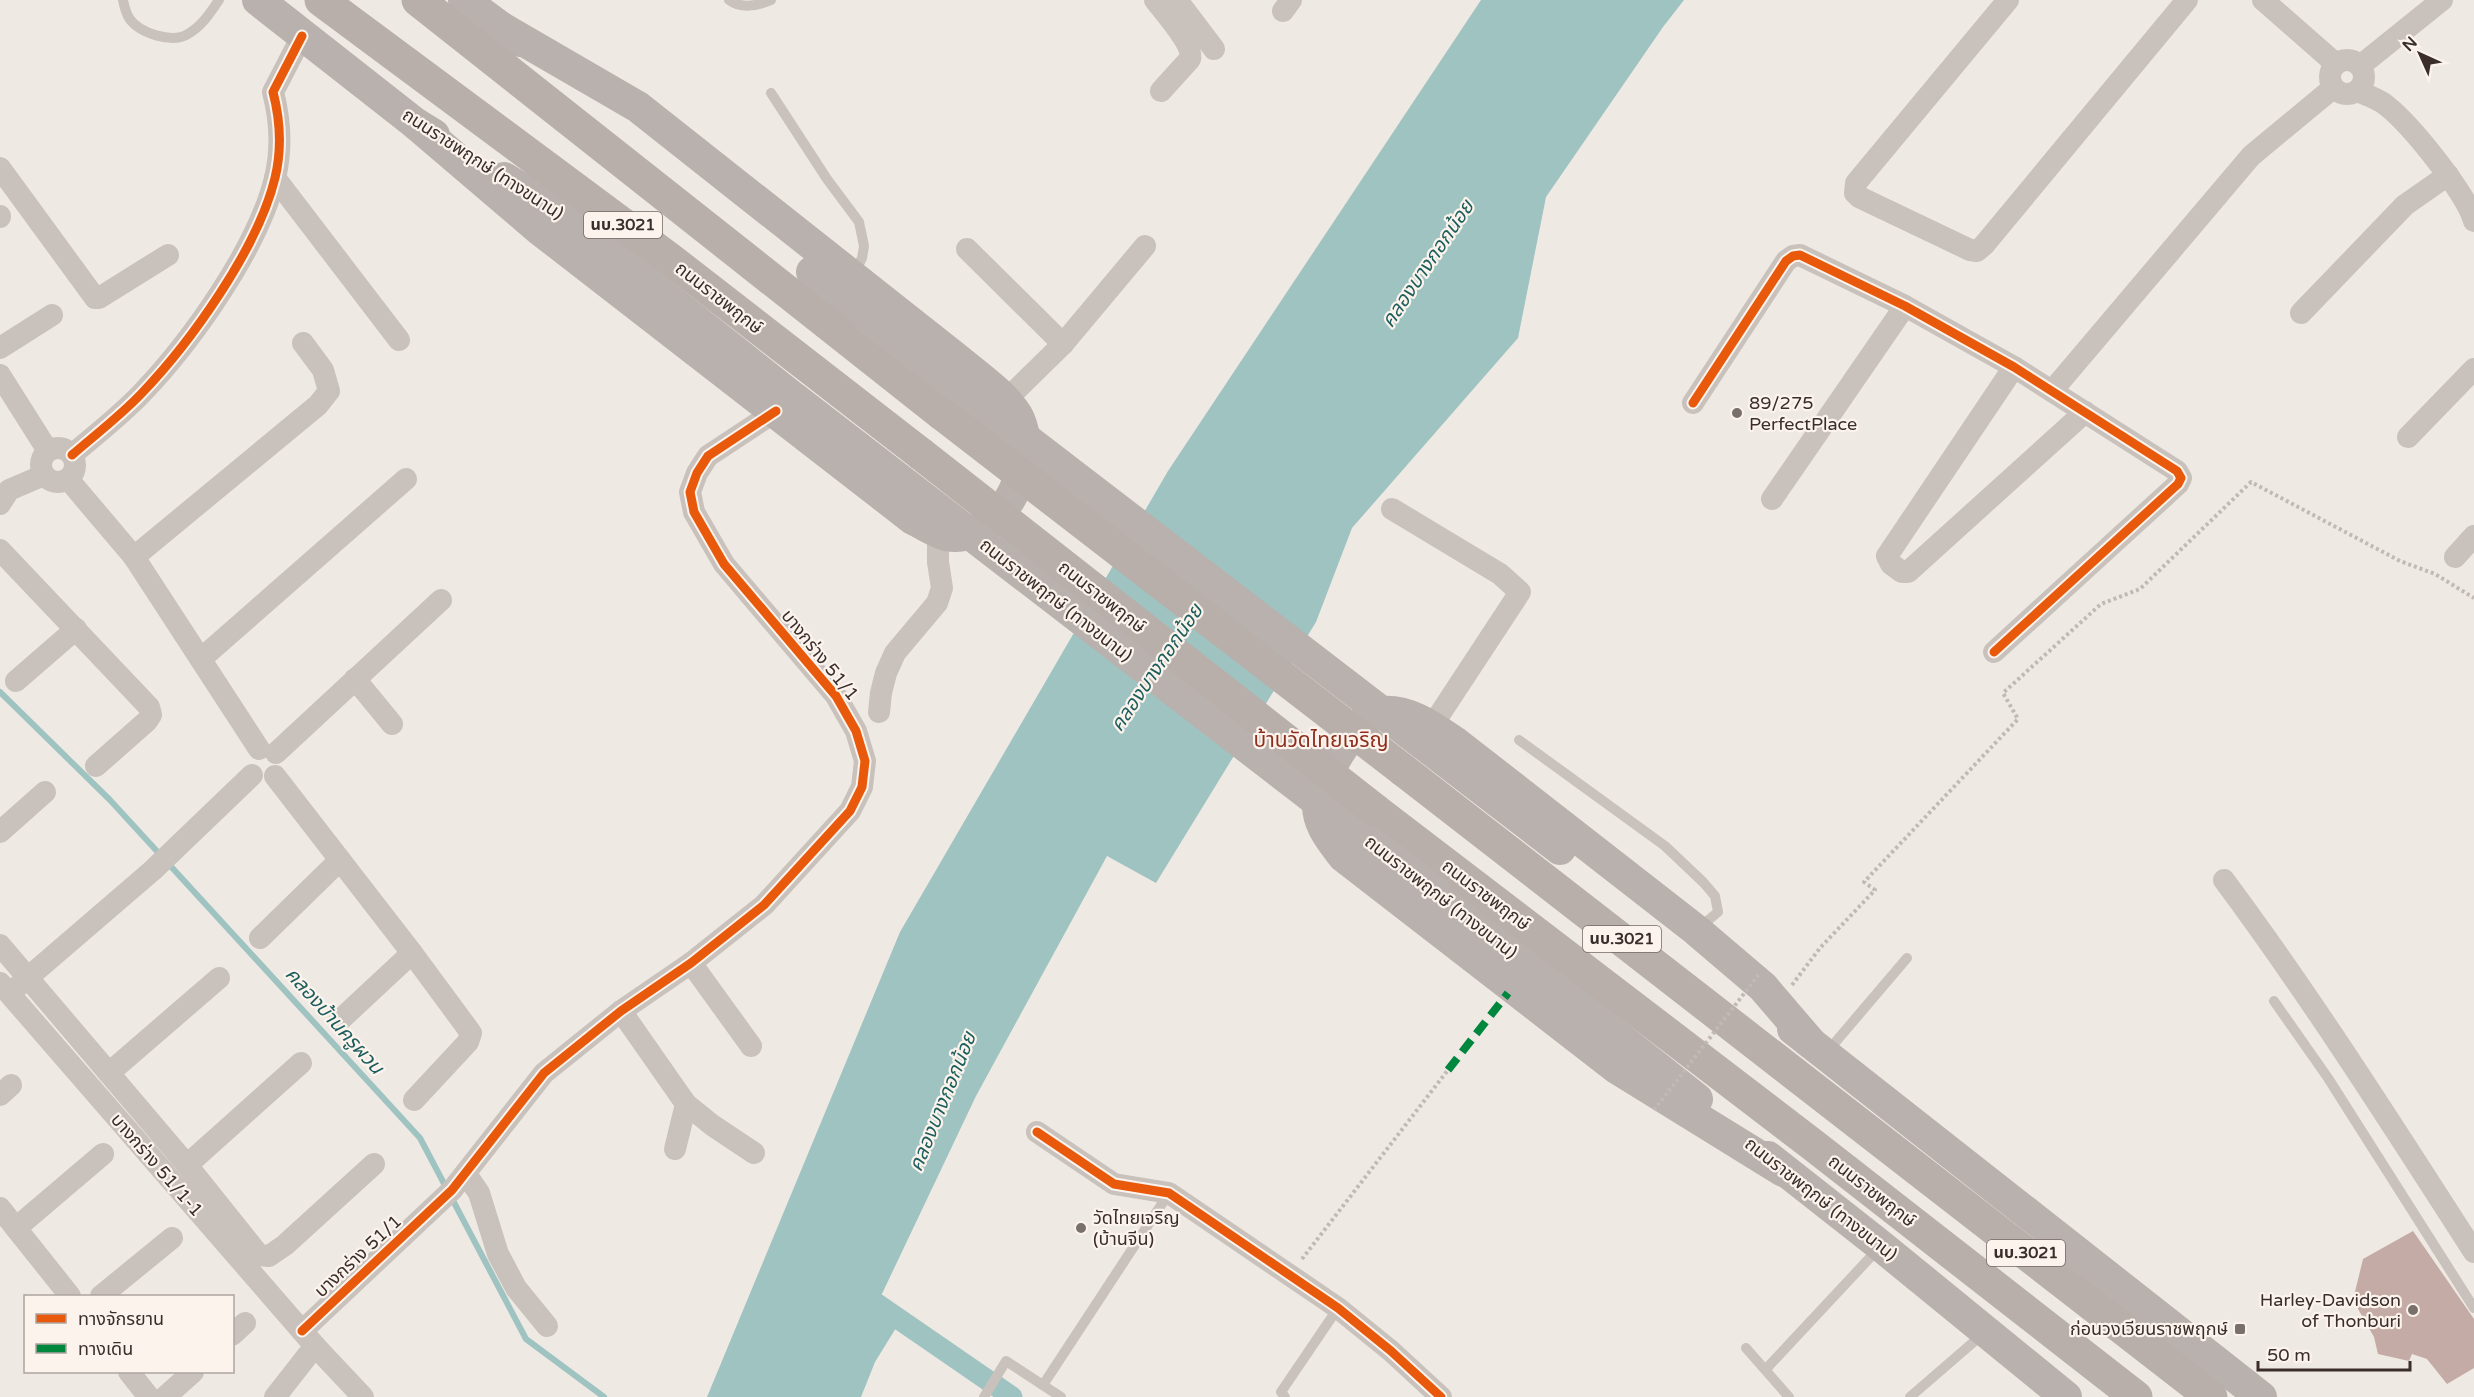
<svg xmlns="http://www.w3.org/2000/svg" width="2474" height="1397" font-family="'Varela Round','Noto Sans Thai',sans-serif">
<rect width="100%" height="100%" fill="#efe9e4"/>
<!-- water -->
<path fill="#9ec3c0" d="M1481,0H1684L1663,27L1546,197L1518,338L1352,528L1316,622L1156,883L1107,856L976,1096L880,1298L904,1315L875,1362L861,1397H707L900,932L1168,471Z"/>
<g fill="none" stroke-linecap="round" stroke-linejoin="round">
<!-- stream -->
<path stroke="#9ec3c0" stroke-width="6" d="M0,692L110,800L420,1138L526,1339L604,1397"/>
<!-- canal -->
<path stroke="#9ec3c0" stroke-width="21" d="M877,1304L1012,1397"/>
</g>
<!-- building -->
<path fill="#c4aba5" d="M2413,1231L2474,1319V1368L2447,1384L2427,1359L2412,1354L2409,1361L2378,1354L2374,1337L2353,1300L2363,1259Z"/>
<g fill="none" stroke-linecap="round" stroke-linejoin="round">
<!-- path -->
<g stroke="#c1b9b5" stroke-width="4" stroke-dasharray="3 3" stroke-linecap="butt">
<path d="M1792,985L1820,948L1875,890L1864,882L2018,719L2003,693L2101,604L2140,589L2251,482L2400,561L2435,574L2474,598"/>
<path d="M1302,1259L1448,1070"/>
</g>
<!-- service -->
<g stroke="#c9c1bc" stroke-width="10">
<path d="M123,0C124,5 126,13 129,18C139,33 172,44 188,34C202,26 210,13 219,0"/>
<path d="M729,0C741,9 757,6 771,0"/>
<path d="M771,93L827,179L859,222L864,246L862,258L854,274"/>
<path d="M1519,740L1665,846L1703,882L1715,896L1718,912L1699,928"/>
<path d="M2274,1001L2328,1078L2474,1308"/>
<path d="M1827,1052L1907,958"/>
<path d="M1746,1348L1789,1397"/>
<path d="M1766,1369L1879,1248"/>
<path d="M1043,1385L1169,1193"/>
<path d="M984,1397L1006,1361L1061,1397"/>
<path d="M1285,1397L1281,1392L1338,1308"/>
<path d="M1910,1397L1984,1333"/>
</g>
<!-- minor -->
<g stroke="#c9c1bc" stroke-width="22">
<path d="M1155,0C1164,12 1194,45 1190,59L1161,91"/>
<path d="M1177,0L1214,49"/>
<path d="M2008,0L1856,183L1855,193L1859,197L1970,250L1977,251L1984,245L2187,0"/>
<path d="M2263,0L2336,64"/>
<path d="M1283,11L1291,0"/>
<circle cx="2347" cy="77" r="17"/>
<path d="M2360,66L2442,0"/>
<path d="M2357,91C2367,95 2379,99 2387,106C2411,125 2466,193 2474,221"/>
<path d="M0,168L95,298H99L168,255"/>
<path d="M275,178L399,340"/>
<path d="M0,217V216"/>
<path d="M967,249L1063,344"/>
<path d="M2301,313L2405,205L2448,175"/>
<path d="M0,348L52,315"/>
<path d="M2014,367L1887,556L1891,564L1902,572H1908L2085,412"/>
<path d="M0,375L48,451"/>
<path d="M2052,391L2251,156L2333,88"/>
<path d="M1005,401L1063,344L1145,246"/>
<path d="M1693,403L1786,261L1793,256L1800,255L1905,306L2014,367L2177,471L2181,478L2178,484L1994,652"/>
<path d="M2408,437L2474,369"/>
<circle cx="58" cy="465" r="17"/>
<path d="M72,455C95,435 120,416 141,394C191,342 258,248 275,178C282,149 280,119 273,92L302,36"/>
<path d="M68,479L134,557L259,749"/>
<path d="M1772,499L1905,306"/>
<path d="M0,504L9,490L44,475"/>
<path d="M1392,509L1500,574L1520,592L1432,726"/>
<path d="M0,550L149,707L151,715L147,721L96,766"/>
<path d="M134,557L318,405L329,391L323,370L303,343"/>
<path d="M2455,557L2474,536"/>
<path d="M202,658L406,479"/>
<path d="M355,679L392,724"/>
<path d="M16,681L76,629"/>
<path d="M879,712L881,693L886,673L895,653L937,603L942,588L938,562V531"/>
<path d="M276,753L441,600"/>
<path d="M275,776L412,953L471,1033L468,1042L414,1100"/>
<path d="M0,832L45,792"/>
<path d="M2224,880C2313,1000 2393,1126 2474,1252"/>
<path d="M260,938L340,860"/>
<path d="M0,945L187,1165L259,1255L269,1256L285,1245L374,1164"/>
<path d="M691,963L751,1046"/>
<path d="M0,983L315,1346L363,1397"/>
<path d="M17,987L153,870L252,775"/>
<path d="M621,1011L686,1104L712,1125L754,1153"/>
<path d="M339,1021L412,953"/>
<path d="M109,1073L219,978"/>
<path d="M0,1095L11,1085"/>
<path d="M1037,1132L1114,1184L1169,1193L1338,1308L1391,1351L1441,1397"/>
<path d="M675,1149L686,1104"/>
<path d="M187,1165L301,1063"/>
<path d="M466,1174L479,1193L498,1254L505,1267L516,1288L547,1326"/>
<path d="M0,1208L70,1296"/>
<path d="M16,1228L103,1154"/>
<path d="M101,1296L172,1238"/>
<path d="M302,1331L452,1190L544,1073L621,1011L691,963L764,905L850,811L862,787L865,761L856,731L836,696L724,564L694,512L690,492L697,473L708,456L776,411"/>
<path d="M232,1335L245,1323"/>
<path d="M129,1372L149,1397"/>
<path d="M165,1397L193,1372"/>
<path d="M275,1397L315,1346"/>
</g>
<!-- secondary -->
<g stroke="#b9b1ad" stroke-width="32">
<path d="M258,0L416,124L434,135"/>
<path d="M464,0L519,41"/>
<path d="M416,124L539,229L913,519C925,525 942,537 956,536C1006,534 1038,461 1019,419C1008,396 972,372 952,355L638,107L502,28"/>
<path d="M504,178L555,209L795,399"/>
<path d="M812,272L867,317"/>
<path d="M1434,891L1697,1099"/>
<path d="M1793,1029L2261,1397"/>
<path d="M1768,1157L1881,1246L2066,1397"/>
<path d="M1783,1171L1618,1069L1343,856C1331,840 1317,824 1318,803C1319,780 1357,715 1381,712C1409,709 1434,728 1456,743L1696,930L1763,987L1810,1042"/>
</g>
<!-- primary -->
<g stroke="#b8afab" stroke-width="33">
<path d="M321,0L671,260L921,454"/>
<path d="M418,0L942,414"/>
<path d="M1403,770L2211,1397"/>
<path d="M1375,810L1813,1145L2136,1397"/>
</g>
<!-- path-bridge -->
<path stroke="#c1b9b5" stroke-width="4" stroke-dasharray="3 3" stroke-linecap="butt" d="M1654,1110L1760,973"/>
<!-- secondary-bridge -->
<g stroke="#b9b1ad" stroke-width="32">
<path d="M867,317L1560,849"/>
<path d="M795,399L1434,891"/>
</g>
<!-- primary-bridge -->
<g stroke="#b8afab" stroke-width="33">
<path d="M942,414L1403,770"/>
<path d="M921,454L1375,810"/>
</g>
<!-- quiet -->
<path stroke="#00873e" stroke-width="8" stroke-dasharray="15 8" stroke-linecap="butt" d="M1448,1070L1508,993"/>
<!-- cycleway casing -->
<g stroke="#fbf3ec" stroke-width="13">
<g id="cycleway">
<path d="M1693,403L1786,261L1793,256L1800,255L1905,306L2014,367L2177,471L2181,478L2178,484L1994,652"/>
<path d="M72,455C95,435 120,416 141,394C191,342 258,248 275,178C282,149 280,119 273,92L302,36"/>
<path d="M1037,1132L1114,1184L1169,1193L1338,1308L1391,1351L1441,1397"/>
<path d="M302,1331L452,1190L544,1073L621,1011L691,963L764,905L850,811L862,787L865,761L856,731L836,696L724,564L694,512L690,492L697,473L708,456L776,411"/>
</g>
</g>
<!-- cycleway -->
<use href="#cycleway" stroke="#e8590c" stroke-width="9"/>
</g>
<!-- markers -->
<g fill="#796f6b" stroke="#fbf3ec" stroke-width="2">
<circle cx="1737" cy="413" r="6"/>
<circle cx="1081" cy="1228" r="6"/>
<circle cx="2413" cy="1310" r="6"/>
<rect x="2234" y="1323" width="12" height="12" rx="3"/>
</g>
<g text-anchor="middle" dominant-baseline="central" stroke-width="4.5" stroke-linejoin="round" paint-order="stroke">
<!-- shield labels -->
<g fill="#fbf3ec" stroke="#746864" stroke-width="1.5">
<rect x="584" y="212" width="78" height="26" rx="4.5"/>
<rect x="1583" y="926" width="78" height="26" rx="4.5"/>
<rect x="1987" y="1240" width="78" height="26" rx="4.5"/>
</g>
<g font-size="16" font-weight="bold" fill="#3a2d2a">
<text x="623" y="225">นบ.3021</text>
<text x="1622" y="939">นบ.3021</text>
<text x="2026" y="1253">นบ.3021</text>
</g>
<!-- street labels -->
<g font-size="18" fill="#3a2d2a" stroke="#fbf3ec">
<text transform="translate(483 164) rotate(33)">ถนนราชพฤกษ์ (ทางขนาน)</text>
<text transform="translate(719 298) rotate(38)">ถนนราชพฤกษ์</text>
<text transform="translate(1102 597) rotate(38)">ถนนราชพฤกษ์</text>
<text transform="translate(1056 600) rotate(38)">ถนนราชพฤกษ์ (ทางขนาน)</text>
<text transform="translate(820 655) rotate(51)">บางกร่าง 51/1</text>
<text transform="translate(1486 895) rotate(37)">ถนนราชพฤกษ์</text>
<text transform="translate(1441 897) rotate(38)">ถนนราชพฤกษ์ (ทางขนาน)</text>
<text transform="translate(157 1165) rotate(49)">บางกร่าง 51/1-1</text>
<text transform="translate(1872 1191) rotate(38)">ถนนราชพฤกษ์</text>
<text transform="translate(1821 1199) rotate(38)">ถนนราชพฤกษ์ (ทางขนาน)</text>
<text transform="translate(358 1256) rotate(-43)">บางกร่าง 51/1</text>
</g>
<!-- poi labels -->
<g font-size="18" fill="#3a2d2a" stroke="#fbf3ec" text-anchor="start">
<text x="1749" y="403">89/275<tspan x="1749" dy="21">PerfectPlace</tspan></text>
<text x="1093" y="1218">วัดไทยเจริญ<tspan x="1093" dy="21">(บ้านจีน)</tspan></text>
<text x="2401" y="1300" text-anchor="end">Harley-Davidson<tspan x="2401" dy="21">of Thonburi</tspan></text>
<text x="2228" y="1329" text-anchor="end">ก่อนวงเวียนราชพฤกษ์</text>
</g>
<!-- water labels -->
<g font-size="20" font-style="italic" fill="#1c5e5d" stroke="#fbf3ec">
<text transform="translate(1428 264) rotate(-56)">คลองบางกอกน้อย</text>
<text transform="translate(1157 668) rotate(-56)">คลองบางกอกน้อย</text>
<text transform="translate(334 1021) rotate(48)">คลองบ้านครูผวน</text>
<text transform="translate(943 1102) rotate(-68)">คลองบางกอกน้อย</text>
</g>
<!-- quarter labels -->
<g font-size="21" fill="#8e2f1e" stroke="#fbf3ec">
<text x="1321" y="740">บ้านวัดไทยเจริญ</text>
</g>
</g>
<!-- legend -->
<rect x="24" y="1295" width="210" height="78" fill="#fbf3ec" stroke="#aea49e" stroke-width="1.5"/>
<rect x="36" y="1314" width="30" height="9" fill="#e8590c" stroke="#aea49e" stroke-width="1.5"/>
<text x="78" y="1325" font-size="18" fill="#3a2d2a">ทางจักรยาน</text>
<rect x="36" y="1344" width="30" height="9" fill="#00873e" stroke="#aea49e" stroke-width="1.5"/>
<text x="78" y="1355" font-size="18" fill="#3a2d2a">ทางเดิน</text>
<!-- north arrow -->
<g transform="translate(2420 54) rotate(315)" stroke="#fbf3ec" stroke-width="4.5" paint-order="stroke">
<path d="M0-4.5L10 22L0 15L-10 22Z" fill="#3a2d2a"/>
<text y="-9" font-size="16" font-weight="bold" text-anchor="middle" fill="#3a2d2a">N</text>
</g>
<!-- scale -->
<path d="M2258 1361v9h152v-9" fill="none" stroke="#3a2d2a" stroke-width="3"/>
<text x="2267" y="1361" font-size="18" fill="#3a2d2a" stroke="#fbf3ec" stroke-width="4.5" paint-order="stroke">50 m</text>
</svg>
